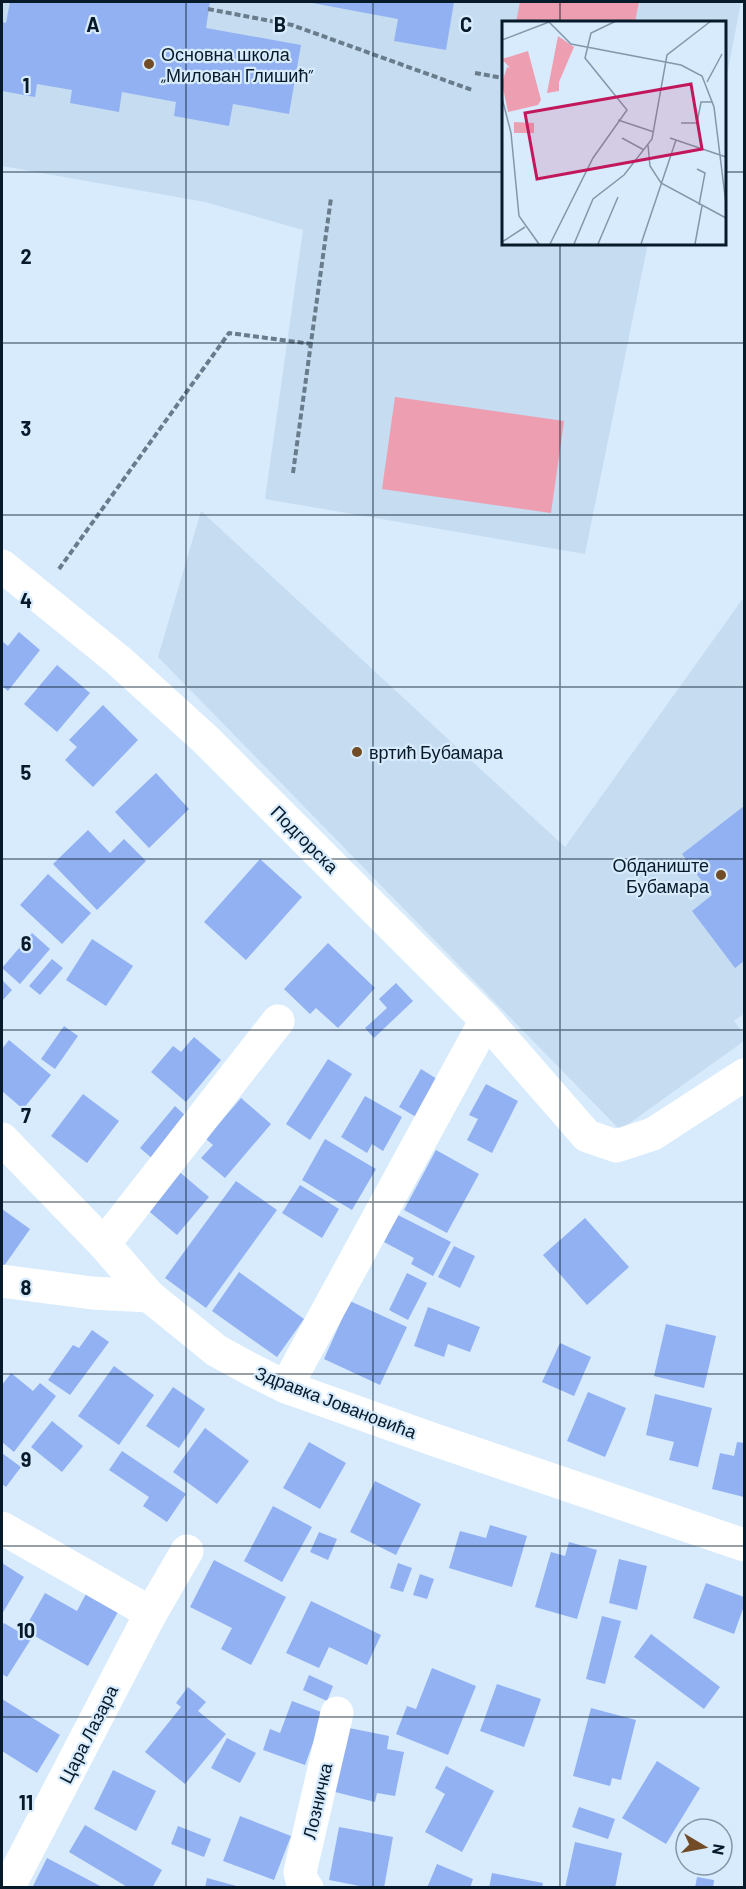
<svg xmlns="http://www.w3.org/2000/svg" width="746" height="1889" font-family="Barlow,sans-serif">
<rect width="100%" height="100%" fill="#d7ebfd"/>
<!-- built -->
<g fill="#c6dcf0">
<path d="M2,2H741L724,91V22H503V243H648L585,554L265,499L303,230L205,202L2,166Z"/>
<path d="M201,511L565,847L744,597V1014L734,1021L744,1034V1041L620,1130L158,657Z"/>
</g>
<!-- green -->
<g fill="#ed9eb0">
<path d="M520,2H639L635,22H516Z"/>
<path d="M395,397L564,421L551,513L382,489Z"/>
</g>
<!-- building -->
<g fill="#92b1f3">
<path d="M10,2H210L206,28L301,45L289,114L233,104L229,126L174,116L176,102L122,92L119,112L70,103L72,90L37,84L35,97L2,91V22L6,23Z"/>
<path d="M307,2H454L446,50L394,41L398,19Z"/>
<path d="M19,632L40,650L8,691L2,686V644L3,642L8,646Z"/>
<path d="M57,665L90,693L57,732L24,704Z"/>
<path d="M103,705L138,740L93,787L65,760L77,747L69,740Z"/>
<path d="M156,773L189,809L149,848L115,812Z"/>
<path d="M744,806V961L735,968L692,911L712,895L682,854Z"/>
<path d="M88,830L110,853L124,839L146,861L97,910L53,864Z"/>
<path d="M260,859L302,897L246,960L204,922Z"/>
<path d="M48,874L91,913L62,944L20,905Z"/>
<path d="M32,933L50,949L20,984L2,968Z"/>
<path d="M92,939L133,966L106,1006L66,980Z"/>
<path d="M328,943L375,988L338,1028L316,1008L310,1014L284,989Z"/>
<path d="M52,959L63,968L40,995L29,986Z"/>
<path d="M2,980L12,990L2,1001Z"/>
<path d="M396,983L413,1001L374,1038L365,1028L387,1008L379,999Z"/>
<path d="M64,1026L78,1036L55,1069L41,1059Z"/>
<path d="M194,1037L221,1060L186,1102L151,1072L173,1046L181,1052Z"/>
<path d="M9,1040L51,1075L23,1109L2,1091V1049Z"/>
<path d="M328,1059L352,1074L310,1140L286,1124Z"/>
<path d="M421,1069L440,1081L418,1118L399,1107Z"/>
<path d="M486,1084L518,1101L492,1153L467,1140L478,1119L469,1115Z"/>
<path d="M83,1094L119,1121L87,1163L51,1136Z"/>
<path d="M365,1096L402,1117L383,1151L372,1144L367,1153L341,1137Z"/>
<path d="M241,1098L271,1124L225,1178L201,1158L213,1145L206,1139Z"/>
<path d="M175,1106L189,1119L154,1160L140,1148Z"/>
<path d="M325,1139L376,1169L352,1210L302,1180Z"/>
<path d="M436,1150L479,1174L447,1233L404,1210Z"/>
<path d="M176,1169L209,1197L177,1235L144,1207Z"/>
<path d="M236,1181L277,1210L206,1308L165,1278Z"/>
<path d="M300,1185L339,1209L322,1238L282,1213Z"/>
<path d="M2,1209L30,1229L4,1266L2,1264Z"/>
<path d="M398,1215L451,1242L433,1276L411,1264L414,1258L384,1242Z"/>
<path d="M585,1218L629,1267L587,1305L543,1255Z"/>
<path d="M454,1246L475,1256L460,1288L438,1277Z"/>
<path d="M239,1272L304,1319L277,1357L212,1311Z"/>
<path d="M407,1273L427,1283L408,1320L389,1310Z"/>
<path d="M350,1301L407,1327L380,1385L324,1359Z"/>
<path d="M428,1307L480,1327L470,1352L448,1344L444,1357L414,1346Z"/>
<path d="M666,1324L716,1336L704,1388L654,1376Z"/>
<path d="M92,1330L109,1342L70,1395L48,1380L73,1345L79,1348Z"/>
<path d="M560,1343L591,1357L574,1396L542,1382Z"/>
<path d="M114,1366L154,1395L119,1445L78,1416Z"/>
<path d="M11,1373L33,1391L40,1383L56,1396L14,1452L2,1442V1385Z"/>
<path d="M173,1387L205,1409L179,1448L146,1426Z"/>
<path d="M588,1392L626,1408L605,1457L567,1441Z"/>
<path d="M655,1394L712,1408L698,1467L669,1460L674,1442L646,1435Z"/>
<path d="M52,1421L83,1446L62,1472L31,1447Z"/>
<path d="M205,1428L249,1461L217,1504L173,1472Z"/>
<path d="M309,1442L346,1463L320,1509L283,1488Z"/>
<path d="M737,1442L744,1443V1497L712,1489L720,1453L734,1456Z"/>
<path d="M122,1451L186,1494L167,1522L143,1506L149,1497L109,1470Z"/>
<path d="M2,1453L21,1467L6,1487L2,1484Z"/>
<path d="M375,1481L421,1504L396,1555L350,1532Z"/>
<path d="M273,1506L312,1527L282,1582L244,1561Z"/>
<path d="M490,1525L527,1536L512,1587L449,1568L460,1531L486,1538Z"/>
<path d="M319,1532L337,1539L328,1560L310,1552Z"/>
<path d="M569,1542L597,1550L577,1619L535,1607L551,1552L565,1556Z"/>
<path d="M619,1559L647,1566L637,1610L609,1603Z"/>
<path d="M214,1560L286,1597L251,1665L221,1649L232,1628L190,1607Z"/>
<path d="M2,1563L24,1577L2,1614Z"/>
<path d="M398,1563L412,1568L403,1592L390,1588Z"/>
<path d="M420,1574L434,1579L427,1599L413,1595Z"/>
<path d="M706,1583L744,1597V1606L734,1634L693,1618Z"/>
<path d="M45,1593L77,1611L86,1594L118,1612L88,1666L24,1630Z"/>
<path d="M311,1601L381,1635L367,1665L329,1647L319,1668L286,1653Z"/>
<path d="M602,1616L621,1621L605,1684L586,1679Z"/>
<path d="M4,1623L31,1639L7,1677L2,1674V1627Z"/>
<path d="M651,1634L720,1687L704,1709L634,1657Z"/>
<path d="M432,1668L476,1686L448,1755L396,1734L407,1706L416,1709Z"/>
<path d="M309,1675L333,1686L327,1701L303,1690Z"/>
<path d="M497,1684L541,1699L524,1747L480,1731Z"/>
<path d="M188,1687L206,1702L198,1711L226,1734L185,1784L145,1752L181,1707L176,1703Z"/>
<path d="M2,1699L60,1735L37,1773L2,1751Z"/>
<path d="M292,1701L324,1713L305,1765L263,1750L270,1729L280,1733Z"/>
<path d="M591,1708L636,1720L621,1780L612,1778L610,1786L573,1776Z"/>
<path d="M349,1728L389,1736L387,1749L404,1752L395,1796L377,1793L375,1802L335,1792Z"/>
<path d="M227,1738L256,1753L240,1783L211,1768Z"/>
<path d="M657,1761L700,1788L666,1844L622,1818Z"/>
<path d="M446,1766L494,1791L462,1852L425,1832L445,1794L435,1788Z"/>
<path d="M113,1770L156,1791L136,1831L94,1809Z"/>
<path d="M579,1807L615,1819L608,1839L572,1827Z"/>
<path d="M240,1816L291,1836L274,1880L223,1861Z"/>
<path d="M85,1825L162,1870L152,1888H129L69,1852Z"/>
<path d="M178,1826L211,1839L204,1857L171,1844Z"/>
<path d="M339,1827L393,1837L384,1888H370L329,1880Z"/>
<path d="M575,1842L622,1853L615,1888H565Z"/>
<path d="M47,1858L104,1888H36L33,1886Z"/>
<path d="M437,1864L473,1879L470,1888H427Z"/>
<path d="M492,1873L543,1883L542,1888H489Z"/>
<path d="M697,1877L714,1880L713,1888H695Z"/>
<path d="M207,1878L240,1887L239,1888H205Z"/>
</g>
<g fill="none" stroke-linecap="round" stroke-linejoin="round">
<!-- path -->
<g stroke="#687c8c" stroke-width="4" stroke-dasharray="6 3" stroke-linecap="butt">
<path d="M208,9L292,25L472,90"/>
<path d="M475,73L503,78"/>
<path d="M293,473L331,198"/>
<path d="M59,569L229,333L312,344"/>
</g>
<!-- minor -->
<g stroke="#fff" stroke-width="33">
<path d="M2,566L118,660L205,739L486,1020L587,1136L616,1146L653,1134L744,1075"/>
<path d="M2,1139L104,1244L149,1296L217,1351L252,1370L286,1387L435,1440L744,1545"/>
<path d="M104,1244L278,1021"/>
<path d="M2,1281L92,1293L149,1296"/>
<path d="M286,1387L486,1020"/>
<path d="M2,1528L151,1613"/>
<path d="M8,1888L151,1613L187,1551"/>
<path d="M307,1888L302,1881L300,1872L337,1713"/>
</g>
</g>
<!-- grid -->
<path fill="none" stroke="#061a29" stroke-width="1.5" stroke-opacity="0.55" d="M186,2V1888M373,2V1888M560,2V22M2,172H503M724,172H744M560,243V1888M2,343H744M2,515H744M2,687H744M2,859H744M2,1030H744M2,1202H744M2,1374H744M2,1546H744M2,1717H744"/>
<!-- markers -->
<g fill="#714c27" stroke="#d7ebfd" stroke-width="2">
<circle cx="149" cy="64" r="6"/>
<circle cx="357" cy="752" r="6"/>
<circle cx="721" cy="875" r="6"/>
</g>
<g text-anchor="middle" dominant-baseline="central" stroke-width="4.5" stroke-linejoin="round" paint-order="stroke">
<!-- poi labels -->
<g font-size="18" fill="#061a29" stroke="#d7ebfd" text-anchor="start">
<text x="161" y="54">Основна школа<tspan x="161" dy="21">„Милован Глишић”</tspan></text>
<text x="369" y="752">вртић Бубамара</text>
<text x="709" y="865" text-anchor="end">Обданиште<tspan x="709" dy="21">Бубамара</tspan></text>
</g>
<!-- street labels -->
<g font-size="18" fill="#061a29" stroke="#d7ebfd">
<text transform="translate(305 839) rotate(45)">Подгорска</text>
<text transform="translate(336 1402) rotate(21)">Здравка Јовановића</text>
<text transform="translate(88 1734) rotate(-63)">Цара Лазара</text>
<text transform="translate(317 1801) rotate(-77)">Лозничка</text>
</g>
</g>
<!-- overview -->
<g transform="translate(502 21)">
<rect width="224" height="224" fill="#d7ebfd"/>
<path d="M56,15L72,26L57,61V70L45,72ZM26,30L39,79L36,84L6,91L0,62L5,46L8,47L0,38ZM12,101L32,102V112H12Z" fill="#ed9eb0"/>
<path fill="none" stroke="#8397a8" stroke-width="1.5" d="M46,0L69,23L179,44L200,55L212,86L224,183M0,19L47,1M205,61L220,33M0,77L9,112L17,195L37,223M116,99L152,111M179,102H195L199,81H211M120,117L142,129M168,117L224,136M146,124L148,145L159,162L224,197M195,148L203,152L197,184M0,221L23,206M48,223L91,137L125,89L83,37L89,12L114,0M72,223L91,178L122,154L150,118L165,34L209,0M96,223L116,176M139,223L174,119M193,223L200,185"/>
<path fill="#c2185b" fill-opacity="0.15" stroke="#c2185b" stroke-width="3" d="M189,63L200,128L35,158L23,92Z"/>
<rect width="224" height="224" fill="none" stroke="#061a29" stroke-width="3"/>
</g>
<g font-size="20" text-anchor="middle" font-weight="bold" fill="#061a29" stroke="#d7ebfd" stroke-width="4.5" stroke-linejoin="round" paint-order="stroke">
<text x="93" y="32">A</text>
<text x="280" y="32">B</text>
<text x="466" y="32">C</text>
<text x="26" y="93">1</text>
<text x="26" y="264">2</text>
<text x="26" y="436">3</text>
<text x="26" y="608">4</text>
<text x="26" y="780">5</text>
<text x="26" y="951">6</text>
<text x="26" y="1123">7</text>
<text x="26" y="1295">8</text>
<text x="26" y="1467">9</text>
<text x="26" y="1638">10</text>
<text x="26" y="1810">11</text>
</g>
<!-- border -->
<rect width="746" height="1889" fill="none" stroke="#061a29" stroke-width="6"/>
<!-- north arrow -->
<g transform="translate(704 1847) rotate(100)"><circle r="28" fill="#d7ebfd" stroke="#8397a8" stroke-width="1.5"/>
<path d="M0-4.5L10 22L0 15L-10 22Z" fill="#714c27"/>
<text y="-9" font-size="16" font-weight="bold" text-anchor="middle" fill="#061a29">N</text>
</g>
</svg>
